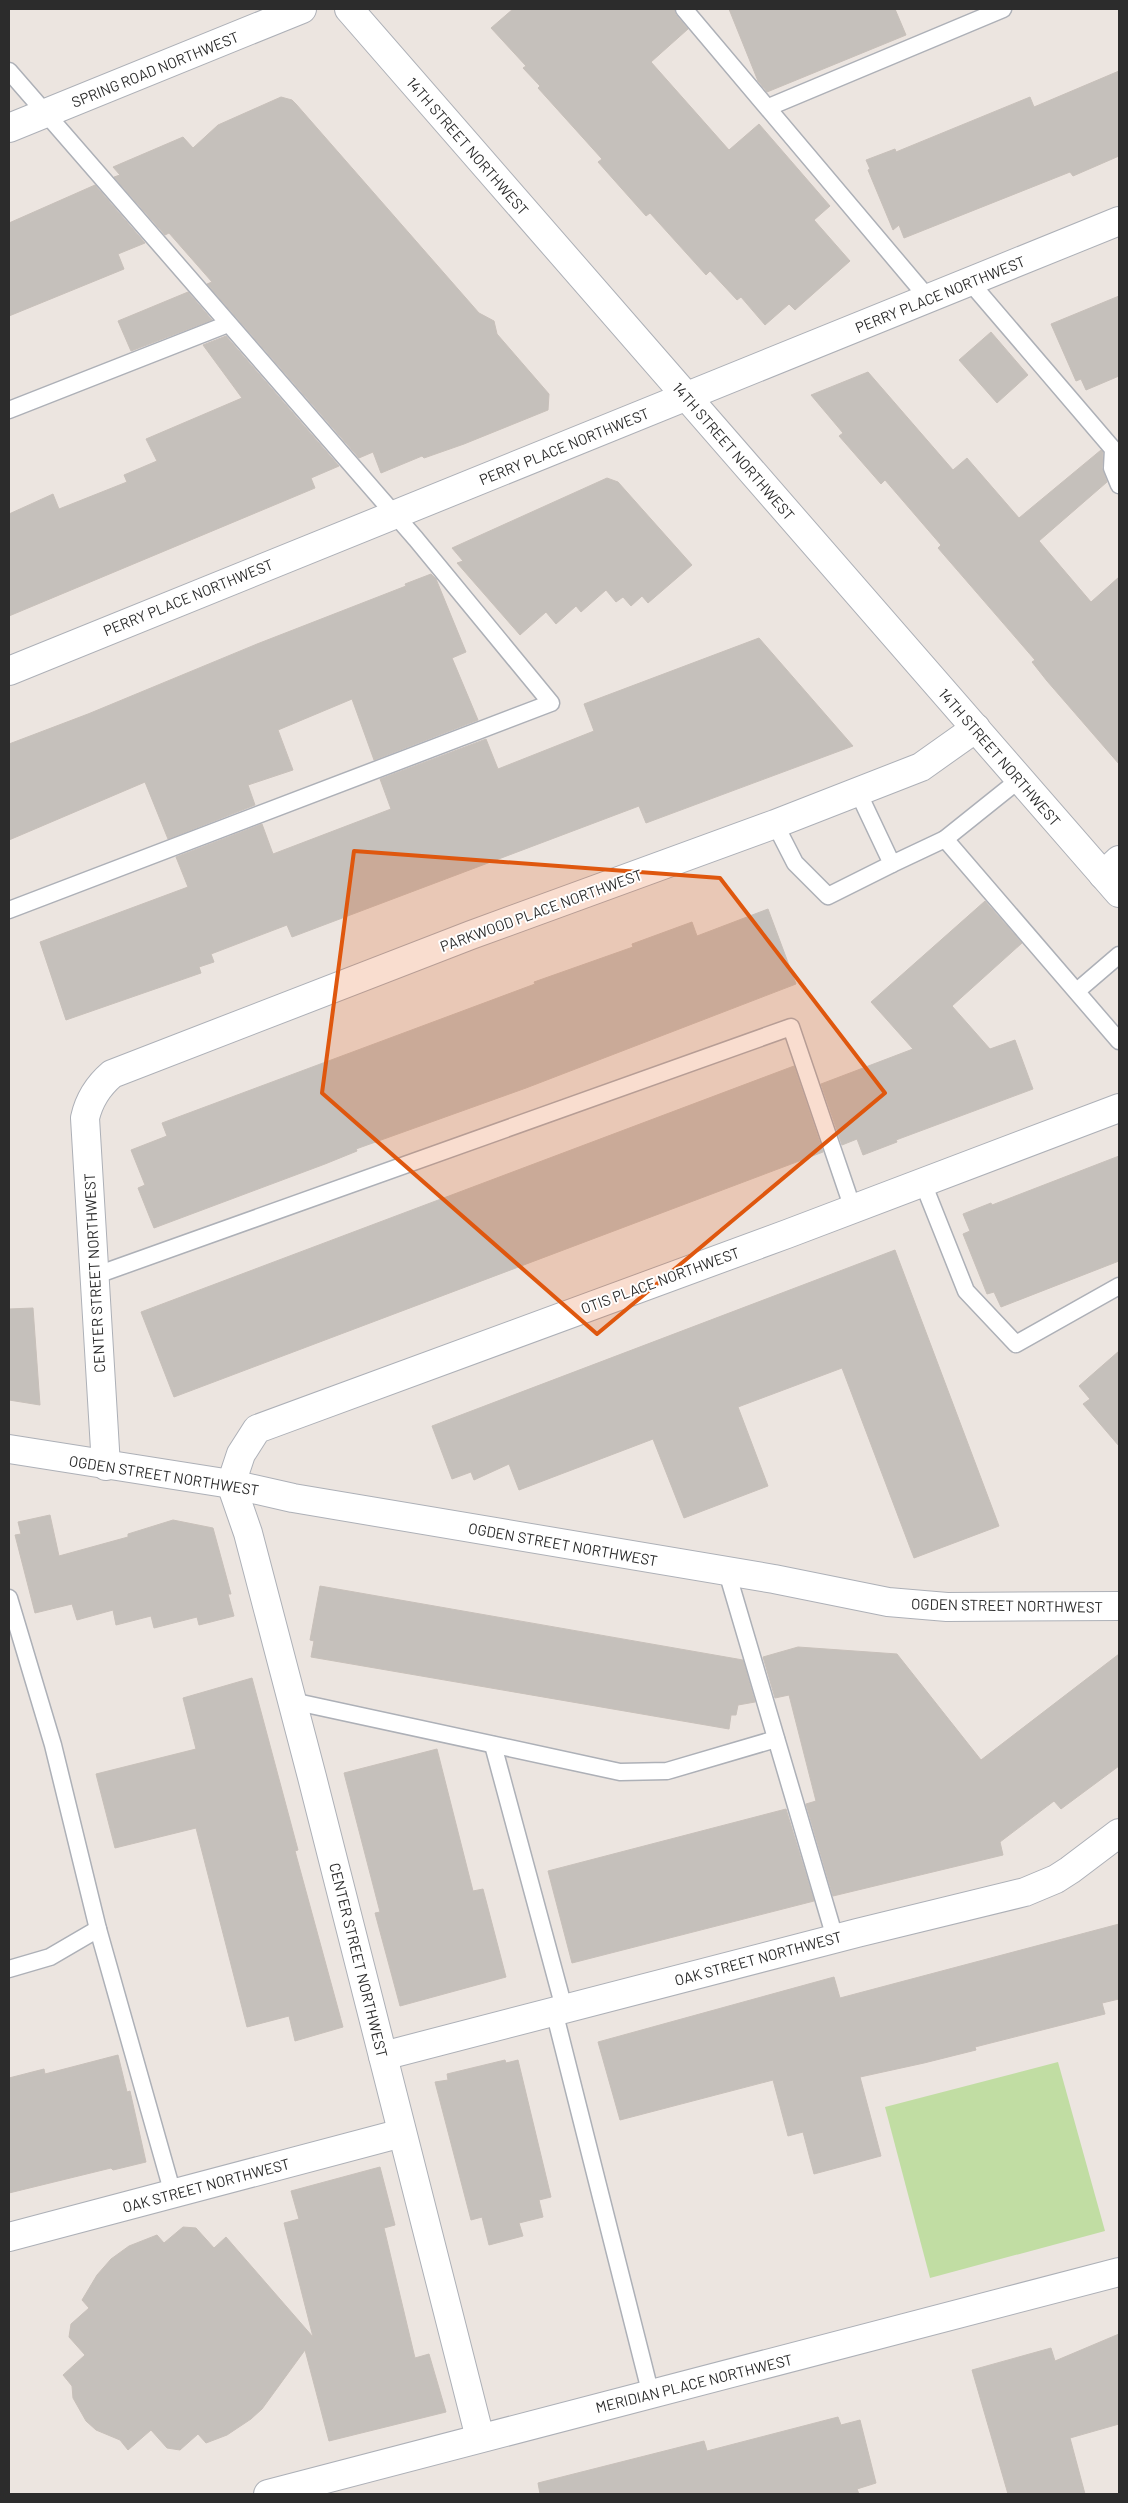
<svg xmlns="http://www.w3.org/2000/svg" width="1128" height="2503" font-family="Barlow,sans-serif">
<rect width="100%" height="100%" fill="#ece5e0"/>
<!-- green -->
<path fill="#c1dda3" d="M1058,2062L1105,2231L930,2278L885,2107Z"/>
<!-- building -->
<g fill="#c5c0bb" stroke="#c8c0ba">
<path d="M513,9H674L676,15L688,29L651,62L729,150L759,124L830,206L814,220L850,261L795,310L789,304L765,325L741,297L737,300L710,271L706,275L650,213L646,216L598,162L602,159L538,88L540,86L523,68L526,66L491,28Z"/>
<path d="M729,9H895L906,35L767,92L758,81Z"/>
<path d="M1119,71V156L1073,176L1070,172L904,238L899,225L893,230L868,170L870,169L866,160L895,149L896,152L1030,97L1034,107Z"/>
<path d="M281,97L292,100L296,104L479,313L494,321L497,334L549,394L548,410L464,444L424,458L422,456L381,473L373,452L359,458L207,284L212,282L169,233L165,235L114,177L120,175L113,167L183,137L193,148L218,125Z"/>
<path d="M95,185L145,243L118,254L124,269L9,316V223Z"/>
<path d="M188,292L212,320L131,351L118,321Z"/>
<path d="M1119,296V376L1086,390L1081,379L1076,381L1051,324Z"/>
<path d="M991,332L1028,375L997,403L959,360Z"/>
<path d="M226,336L339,466L311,478L315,488L9,616V514L53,494L59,509L127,482L124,475L157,461L146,439L242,398L203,345Z"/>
<path d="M868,372L953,470L967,458L1019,518L1101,450L1103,452L1102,468L1107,482L1039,541L1091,602L1119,577V764L1047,681L1032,662L1035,660L938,548L941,545L885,480L881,484L839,436L843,433L811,395Z"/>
<path d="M607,478L618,482L692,565L648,603L642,596L631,606L623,597L616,602L606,590L581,612L576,606L556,624L546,612L520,635L457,563L463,561L452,548Z"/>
<path d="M431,574L436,579L466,652L452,658L478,720L374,760L352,699L278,730L293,770L248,785L255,805L168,839L145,782L9,840V744L88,714L257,644L406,586L405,584Z"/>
<path d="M759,638L853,746L646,823L639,806L292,937L287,925L211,954L214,962L199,967L201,973L66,1020L40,942L188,887L176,857L262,824L273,854L391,809L380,779L486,739L498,769L594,731L584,704Z"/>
<path d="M985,901L1022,943L952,1006L990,1049L1015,1040L1033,1089L896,1140L897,1142L863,1155L857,1139L842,1145L821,1084L913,1049L871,1002Z"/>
<path d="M768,909L796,984L526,1088L356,1149L357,1151L325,1164L154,1228L138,1188L145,1185L131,1150L167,1136L162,1123L535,984L534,982L633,947L632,944L692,922L697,936Z"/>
<path d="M794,1066L823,1152L174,1397L141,1312Z"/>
<path d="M1119,1156V1261L1001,1307L994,1292L987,1294L963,1234L970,1231L963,1214L991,1203L992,1205Z"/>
<path d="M895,1250L999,1526L914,1558L842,1368L738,1407L768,1486L684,1518L653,1439L519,1490L509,1464L474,1480L471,1472L452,1479L432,1426Z"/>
<path d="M33,1308L40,1405L9,1400V1309Z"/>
<path d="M1119,1351V1446L1083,1404L1090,1399L1079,1386Z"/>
<path d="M50,1515L59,1556L128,1537V1534L173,1520L213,1528L231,1594H228L234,1616L199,1625L197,1617L154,1628L151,1616L116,1625L113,1610L77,1620L72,1604L35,1613L15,1535L21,1534L18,1522Z"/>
<path d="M320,1586L743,1660L755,1702L738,1705L736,1715H731L729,1729L311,1657L314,1641L310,1640Z"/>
<path d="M798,1647L897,1654L981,1760L1119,1654V1766L1061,1809L1054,1801L1000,1842L1003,1855L833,1896L806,1804L816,1801L789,1695L775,1698L763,1657Z"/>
<path d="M252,1678L298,1850L295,1851L343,2027L295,2041L289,2016L247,2027L196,1828L115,1848L96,1774L196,1749L183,1698Z"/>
<path d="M437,1749L473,1891L483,1889L506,1977L400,2006L375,1913L380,1912L344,1773Z"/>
<path d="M786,1809L814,1901L572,1963L548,1871Z"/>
<path d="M1119,1924V1999L1102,2003L1105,2014L975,2047L976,2050L924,2063L860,2077L881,2156L814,2174L803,2132L788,2136L773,2080L620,2120L598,2042L834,1977L840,1998Z"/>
<path d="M118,2055L127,2092L130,2091L146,2162L113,2170L111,2168L9,2193V2078L44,2069L45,2074Z"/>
<path d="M505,2060L506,2063L518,2060L551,2197L539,2200L543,2217L519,2223L523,2236L489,2245L482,2217L471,2220L435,2082L448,2080L447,2074Z"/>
<path d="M380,2167L395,2225L384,2228L415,2358L429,2354L446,2412L329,2441L305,2350L262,2409L251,2419L227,2435L206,2443L198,2434L180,2450L167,2448L151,2430L128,2450L120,2440L96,2430L86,2421L73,2398L72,2386L63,2375L85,2355L69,2337L71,2324L89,2308L82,2300L97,2275L111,2259L129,2246L157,2235L164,2243L183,2227L196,2228L214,2248L226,2237L313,2337L284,2223L299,2219L291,2191Z"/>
<path d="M1119,2334V2424L1070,2438L1085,2494H1008L972,2370L1051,2348L1055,2361Z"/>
<path d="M838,2417L841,2425L860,2420L876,2483L857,2489L859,2494H540L538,2483L704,2441L707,2451Z"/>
</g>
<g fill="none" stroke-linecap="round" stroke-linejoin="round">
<!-- lane casing -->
<g stroke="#adb0b7" stroke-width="19">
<g id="lane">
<path d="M684,9L928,298"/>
<path d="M9,71L416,539L551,703L9,910"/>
<path d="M769,107L1003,9"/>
<path d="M970,282L1113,449L1112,468L1119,485"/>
<path d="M9,410L228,324"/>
<path d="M775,824L795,863L828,896L892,864L858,792"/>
<path d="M945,839L1119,1041"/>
<path d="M892,864L945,839L1020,779"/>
<path d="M1077,991L1119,955"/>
<path d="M923,1183L966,1291L1016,1344L1119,1286"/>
<path d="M94,1276L791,1027L853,1209"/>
<path d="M727,1572L835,1938"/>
<path d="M9,1598L53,1745L98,1929L173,2194"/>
<path d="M292,1701L620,1772L667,1771L776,1739"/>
<path d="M493,1745L564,2008"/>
<path d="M9,1969L50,1957L98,1929"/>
<path d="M554,2011L651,2395"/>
</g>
</g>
<!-- street casing -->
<g stroke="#adb0b7" stroke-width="30">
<g id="street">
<path d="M9,671L1119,221"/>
<path d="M1103,875L1119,860"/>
<path d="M9,1449L231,1484L293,1498L774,1579L888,1602L947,1607L1119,1606"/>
<path d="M106,1466L85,1118C89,1100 98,1086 112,1074L471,935L775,824L921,767L976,728"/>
<path d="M383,2056L857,1933L1025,1892L1056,1879L1070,1870L1119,1833"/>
<path d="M9,2237L402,2133"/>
<path d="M480,2438L312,1777L248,1533L231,1484L241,1454L257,1429L787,1234L1119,1108"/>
<path d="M268,2494L1119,2272"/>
</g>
</g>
<!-- secondary casing -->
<g stroke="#adb0b7" stroke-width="30">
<g id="secondary">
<path d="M349,9L1119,893"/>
<path d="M9,128L302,9"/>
</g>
</g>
<!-- lane -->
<use href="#lane" stroke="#fff" stroke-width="16"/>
<!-- street -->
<use href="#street" stroke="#fff" stroke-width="28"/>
<!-- secondary -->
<use href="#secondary" stroke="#fff" stroke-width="28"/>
</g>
<!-- marked area -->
<path fill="#df570e" fill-opacity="0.2" stroke="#df570e" stroke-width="4" stroke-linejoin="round" d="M354,851L720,878L885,1093L597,1334L322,1093Z"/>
<g text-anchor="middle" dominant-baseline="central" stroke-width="4" stroke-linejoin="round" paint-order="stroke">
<!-- street labels -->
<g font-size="15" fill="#2c2c2c" stroke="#fff">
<text transform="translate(155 69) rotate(-22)">SPRING ROAD NORTHWEST</text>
<text transform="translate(468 146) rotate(49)">14TH STREET NORTHWEST</text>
<text transform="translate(940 294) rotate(-22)">PERRY PLACE NORTHWEST</text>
<text transform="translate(564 446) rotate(-22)">PERRY PLACE NORTHWEST</text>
<text transform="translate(734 451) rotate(49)">14TH STREET NORTHWEST</text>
<text transform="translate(188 597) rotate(-22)">PERRY PLACE NORTHWEST</text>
<text transform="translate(1000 757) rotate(49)">14TH STREET NORTHWEST</text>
<text transform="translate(541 910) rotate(-20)">PARKWOOD PLACE NORTHWEST</text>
<text transform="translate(94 1273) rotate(-93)">CENTER STREET NORTHWEST</text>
<text transform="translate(660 1280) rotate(-20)">OTIS PLACE NORTHWEST</text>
<text transform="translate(164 1475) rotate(9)">OGDEN STREET NORTHWEST</text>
<text transform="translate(563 1544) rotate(10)">OGDEN STREET NORTHWEST</text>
<text transform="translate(1007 1605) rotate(1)">OGDEN STREET NORTHWEST</text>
<text transform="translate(758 1958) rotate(-15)">OAK STREET NORTHWEST</text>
<text transform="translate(359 1960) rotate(76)">CENTER STREET NORTHWEST</text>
<text transform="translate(206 2185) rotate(-15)">OAK STREET NORTHWEST</text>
<text transform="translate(694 2383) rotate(-14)">MERIDIAN PLACE NORTHWEST</text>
</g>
</g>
<!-- border -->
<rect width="1128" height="2503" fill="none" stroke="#2c2c2c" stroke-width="20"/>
</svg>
